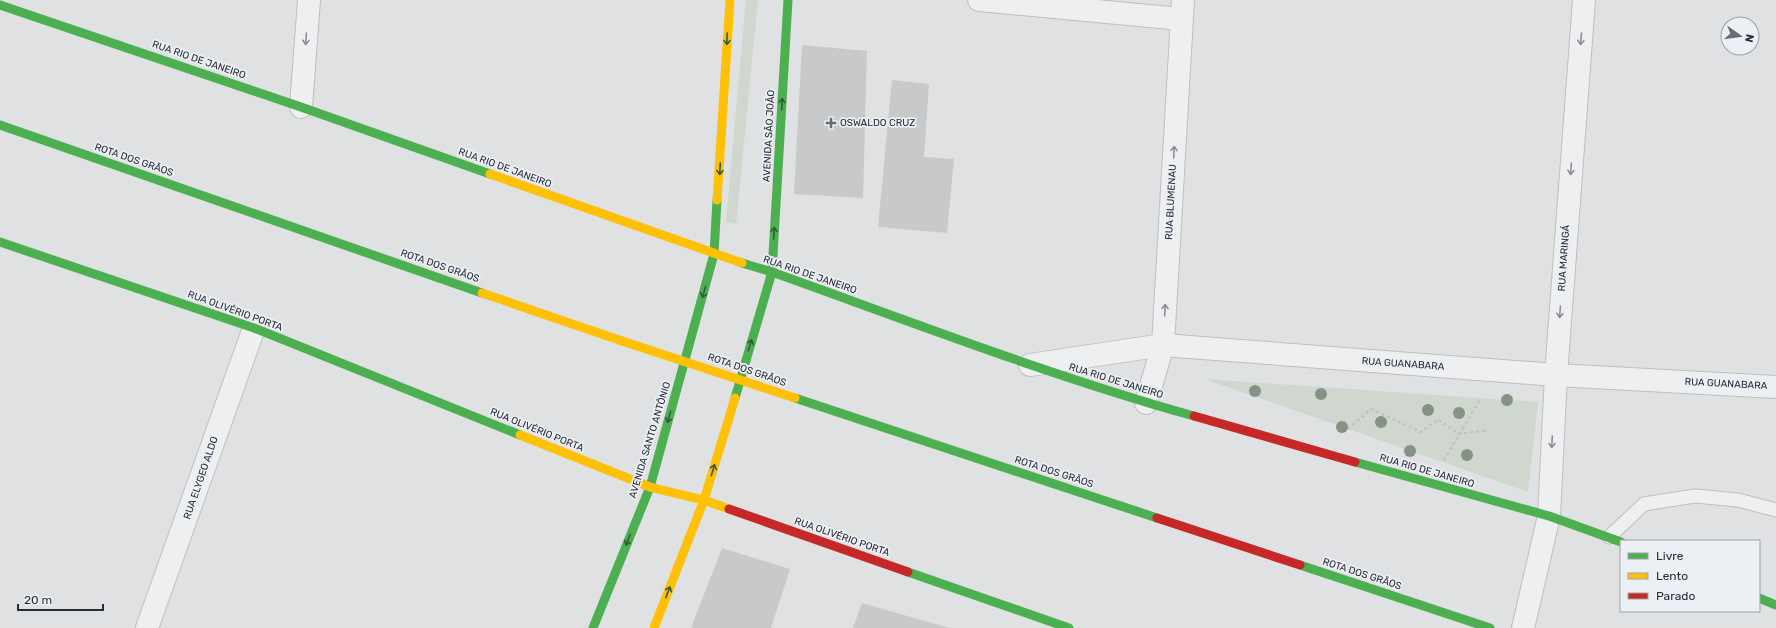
<svg xmlns="http://www.w3.org/2000/svg" width="1776" height="628" font-family="Rubik,sans-serif">
<rect width="100%" height="100%" fill="#dfe1e3"/>
<!-- green -->
<g fill="#cfd7cf">
<path d="M746,0H758L736,224L726,222Z"/>
<path d="M1205,379L1538,402L1528,492Z"/>
</g>
<!-- building -->
<g fill="#c7c9cb">
<path d="M802,45L867,51L863,198L794,194Z"/>
<path d="M892,80L929,84L924,157L954,159L947,233L878,227Z"/>
<path d="M722,548L790,569L771,628H691Z"/>
<path d="M862,603L949,628H853Z"/>
</g>
<g fill="none" stroke-linecap="round" stroke-linejoin="round">
<!-- lane casing -->
<g stroke="#bdbfc1" stroke-width="15">
<path id="lane" d="M1609,537L1644,504L1695,496L1738,500L1776,510"/>
</g>
<!-- street casing -->
<g stroke="#bdbfc1" stroke-width="24">
<g id="street">
<path d="M979,0L1181,19"/>
<path d="M301,107L309,0"/>
<path d="M1030,365L1163,345L1556,375L1776,387"/>
<path d="M1146,403L1163,345L1183,0"/>
<path d="M147,628L254,328"/>
<path d="M1523,628L1549,516L1556,375L1584,0"/>
</g>
</g>
<!-- path -->
<g stroke="#c1c2c6" stroke-width="2.5" stroke-dasharray="3 3" stroke-linecap="butt">
<path d="M1348,429L1371,409L1421,432L1438,419L1459,434L1488,430"/>
<path d="M1444,460L1481,398"/>
</g>
<!-- lane -->
<use href="#lane" stroke="#eeeff0" stroke-width="13"/>
<!-- street -->
<use href="#street" stroke="#eeeff0" stroke-width="22"/>
<!-- fast -->
<g stroke="#4caf50" stroke-width="9">
<path d="M0,5L301,107L490,174"/>
<path d="M0,125L482,293"/>
<path d="M0,242L254,328L520,435"/>
<path d="M742,263L772,272C912,322 1051,376 1194,416"/>
<path d="M735,398L772,272L788,0"/>
<path d="M795,398L1157,518"/>
<path d="M1355,462L1549,516L1621,542"/>
<path d="M1300,565L1490,628"/>
<path d="M908,572L1069,628"/>
<path d="M1759,598L1776,605"/>
<path d="M593,628L650,487L714,254L717,200"/>
</g>
<!-- slow -->
<g stroke="#ffc107" stroke-width="9">
<path d="M490,174L742,263"/>
<path d="M717,200L730,0"/>
<path d="M482,293L622,341"/>
<path d="M520,435L650,487L704,500L729,509"/>
<path d="M654,628L704,500L735,398"/>
</g>
<!-- jam -->
<g stroke="#c62828" stroke-width="9">
<path d="M1194,416L1355,462"/>
<path d="M729,509L908,572"/>
<path d="M1157,518L1300,565"/>
</g>
<!-- slow-bridge -->
<path stroke="#ffc107" stroke-width="9" d="M622,341L795,398"/>
</g>
<!-- trees -->
<g fill="#849384">
<circle cx="1255" cy="391" r="6"/>
<circle cx="1321" cy="394" r="6"/>
<circle cx="1507" cy="400" r="6"/>
<circle cx="1428" cy="410" r="6"/>
<circle cx="1459" cy="413" r="6"/>
<circle cx="1381" cy="422" r="6"/>
<circle cx="1342" cy="427" r="6"/>
<circle cx="1410" cy="451" r="6"/>
<circle cx="1467" cy="455" r="6"/>
</g>
<!-- one-way arrows -->
<defs><path id="oneway-shaft" d="M-6 0H5M1.5-3L5.5 0L1.5 3" fill="none" stroke-width="1.6" stroke-linecap="round" stroke-linejoin="round"/></defs>
<g stroke="#8c8e95">
<use href="#oneway-shaft" transform="translate(306 39) rotate(94)"/>
<use href="#oneway-shaft" transform="translate(1581 39) rotate(94)"/>
<use href="#oneway-shaft" transform="translate(1174 152) rotate(-87)"/>
<use href="#oneway-shaft" transform="translate(1571 169) rotate(94)"/>
<use href="#oneway-shaft" transform="translate(1165 310) rotate(-87)"/>
<use href="#oneway-shaft" transform="translate(1560 312) rotate(94)"/>
<use href="#oneway-shaft" transform="translate(1552 442) rotate(93)"/>
</g>
<g stroke="#355a42">
<use href="#oneway-shaft" transform="translate(727 39) rotate(93)"/>
<use href="#oneway-shaft" transform="translate(782 104) rotate(-87)"/>
<use href="#oneway-shaft" transform="translate(720 169) rotate(93)"/>
<use href="#oneway-shaft" transform="translate(774 233) rotate(-87)"/>
<use href="#oneway-shaft" transform="translate(704 292) rotate(106)"/>
<use href="#oneway-shaft" transform="translate(750 345) rotate(-73)"/>
<use href="#oneway-shaft" transform="translate(669 417) rotate(106)"/>
<use href="#oneway-shaft" transform="translate(713 470) rotate(-73)"/>
<use href="#oneway-shaft" transform="translate(628 540) rotate(112)"/>
<use href="#oneway-shaft" transform="translate(668 592) rotate(-69)"/>
</g>
<!-- markers -->
<path fill="#696c75" stroke="#eceff3" stroke-width="1.5" d="M829 117h4v4h4v4h-4v4h-4v-4h-4v-4h4z"/>
<g text-anchor="middle" dominant-baseline="central" stroke-width="3.5" stroke-linejoin="round" paint-order="stroke">
<!-- street labels -->
<g font-size="10" fill="#292d3a" stroke="#eceff3">
<text transform="translate(199 60) rotate(19)">RUA RIO DE JANEIRO</text>
<text transform="translate(769 136) rotate(-87)">AVENIDA SÃO JOÃO</text>
<text transform="translate(134 160) rotate(19)">ROTA DOS GRÃOS</text>
<text transform="translate(505 168) rotate(20)">RUA RIO DE JANEIRO</text>
<text transform="translate(1171 202) rotate(-87)">RUA BLUMENAU</text>
<text transform="translate(1564 258) rotate(-86)">RUA MARINGÁ</text>
<text transform="translate(440 266) rotate(19)">ROTA DOS GRÃOS</text>
<text transform="translate(810 275) rotate(19)">RUA RIO DE JANEIRO</text>
<text transform="translate(235 311) rotate(20)">RUA OLIVÉRIO PORTA</text>
<text transform="translate(1403 364) rotate(4)">RUA GUANABARA</text>
<text transform="translate(747 370) rotate(19)">ROTA DOS GRÃOS</text>
<text transform="translate(1116 381) rotate(17)">RUA RIO DE JANEIRO</text>
<text transform="translate(1726 384) rotate(3)">RUA GUANABARA</text>
<text transform="translate(537 430) rotate(22)">RUA OLIVÉRIO PORTA</text>
<text transform="translate(650 440) rotate(-73)">AVENIDA SANTO ANTÔNIO</text>
<text transform="translate(1427 471) rotate(16)">RUA RIO DE JANEIRO</text>
<text transform="translate(1054 472) rotate(18)">ROTA DOS GRÃOS</text>
<text transform="translate(201 478) rotate(-71)">RUA ELYGEO ALDO</text>
<text transform="translate(842 537) rotate(19)">RUA OLIVÉRIO PORTA</text>
<text transform="translate(1362 574) rotate(18)">ROTA DOS GRÃOS</text>
</g>
<!-- poi labels -->
<g font-size="10" fill="#292d3a" stroke="#eceff3" text-anchor="start">
<text x="840" y="123">OSWALDO CRUZ</text>
</g>
</g>
<!-- legend -->
<rect x="1620" y="540" width="140" height="72" fill="#eceff3" stroke="#9ea1a9"/>
<rect x="1628" y="553" width="20" height="6" fill="#4caf50" stroke="#9ea1a9"/>
<text x="1656" y="560" font-size="12" fill="#292d3a">Livre</text>
<rect x="1628" y="573" width="20" height="6" fill="#ffc107" stroke="#9ea1a9"/>
<text x="1656" y="580" font-size="12" fill="#292d3a">Lento</text>
<rect x="1628" y="593" width="20" height="6" fill="#c62828" stroke="#9ea1a9"/>
<text x="1656" y="600" font-size="12" fill="#292d3a">Parado</text>
<!-- north arrow -->
<g transform="translate(1740 36) rotate(104)"><circle r="19" fill="#eceff3" stroke="#9ea1a9"/>
<path d="M0-3L7 15L0 10L-7 15Z" fill="#696c75"/>
<text y="-6" font-size="11" font-weight="bold" text-anchor="middle" fill="#292d3a">N</text>
</g>
<!-- scale -->
<path d="M18 604v6h85v-6" fill="none" stroke="#292d3a" stroke-width="2"/>
<text x="24" y="604" font-size="12" fill="#292d3a" stroke="#eceff3" stroke-width="3" paint-order="stroke">20 m</text>
</svg>
